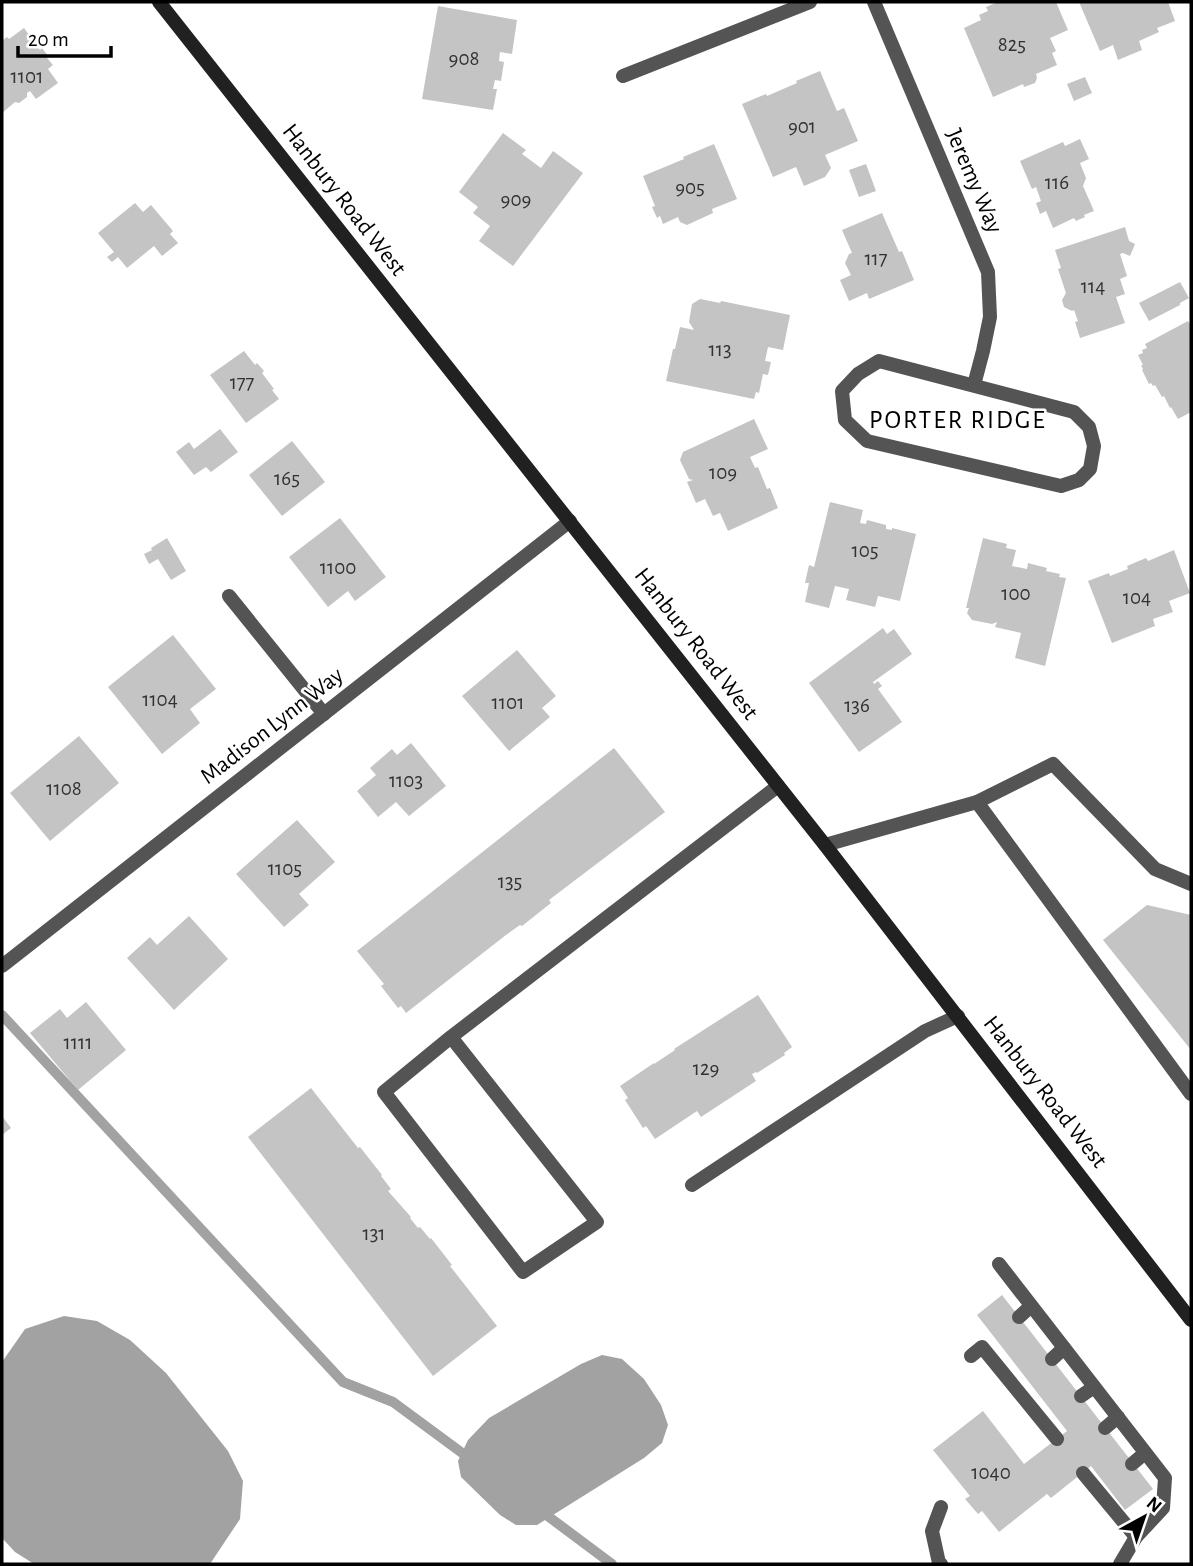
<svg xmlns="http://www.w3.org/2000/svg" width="1193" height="1566" font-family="'Alegreya Sans',sans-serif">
<rect width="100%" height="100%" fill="#fff"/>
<!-- water -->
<g fill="#a2a2a2">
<path d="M64,1316L97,1321L130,1340L166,1373L228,1451L243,1481L240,1519L210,1564H34L15,1552L2,1538V1362L25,1329Z"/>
<path d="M602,1355L622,1359L644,1379L661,1405L668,1425L662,1443L644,1458L537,1525H516L500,1515L461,1477L458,1461L468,1440L489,1418L581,1364Z"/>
</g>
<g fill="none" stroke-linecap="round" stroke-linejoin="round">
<!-- stream -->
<g stroke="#a2a2a2" stroke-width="10">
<path d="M2,1015L343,1382L393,1402L473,1461"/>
<path d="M541,1511L612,1564"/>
</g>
</g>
<!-- building -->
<g fill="#c4c4c4">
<path d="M998,2H1056L1068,30L1050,38L1056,51L1052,53L1057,65L1036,74L1037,78L1035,83L1024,87L1023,84L993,97L964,28L981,20L979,15L988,11L986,7Z"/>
<path d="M1079,2H1168L1175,21L1157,28L1159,32L1139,41L1142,50L1118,60L1113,45L1100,51Z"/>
<path d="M438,6L517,20L512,54L500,52L499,61L504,62L501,81L495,80L493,89H497L493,110L422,99Z"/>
<path d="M24,28L40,50L42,48L49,57L47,58L53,65L48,69L58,83L36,99L30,91L27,93V97L19,103L15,102L2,113V41L7,37L9,39Z"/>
<path d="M820,71L837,111L844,108L858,141L825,155L831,168L825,177L804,186L796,167L773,177L742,104L766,94L767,96L797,83L796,81Z"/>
<path d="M1085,77L1092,93L1074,101L1067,84Z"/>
<path d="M503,133L526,150L522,154L541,168L553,151L583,173L513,266L479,241L490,226L473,213L478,207L459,192Z"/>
<path d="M1080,139L1089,159L1080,163L1086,178L1083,186L1094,211L1084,215L1085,217L1076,221L1074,218L1053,228L1046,211L1040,214L1036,203L1041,201L1036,187L1032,189L1020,161L1063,142L1065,146Z"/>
<path d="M714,144L737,199L712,209L713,213L687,225L680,222L678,217L663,224L660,216L657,218L652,207L655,206L643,176L684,159L683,157Z"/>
<path d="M866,164L876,191L859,197L849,170Z"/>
<path d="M135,203L143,212L151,205L173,231L170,234L178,243L162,256L154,246L127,268L118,257L112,262L107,257L114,252L98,233Z"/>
<path d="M882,213L899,252L902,251L914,280L869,299L867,293L849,301L840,280L851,275L845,263L849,254L852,253L842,230Z"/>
<path d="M1125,227L1129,241L1135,244L1130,256L1123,253L1120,254L1127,276L1120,279L1125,294L1116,297L1125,323L1080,338L1075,322L1078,321L1074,310L1072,311L1064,307L1062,300L1066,293L1058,269L1061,268L1055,250Z"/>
<path d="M1180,282L1189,298L1180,303V305L1149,321L1139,303Z"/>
<path d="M700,299L720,303L721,301L790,315L783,350L768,347L765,361L771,362L768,375L763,374L759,393L756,392L754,399L666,381L673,349H675L680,327L694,330L689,322L692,304Z"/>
<path d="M1188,321L1191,326V412L1178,419L1171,407L1170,408L1164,396L1162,397L1155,385L1153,386L1151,383L1149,384L1142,370L1143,369L1141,365H1143L1138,355L1143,353L1142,350L1147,348L1145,344Z"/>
<path d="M244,351L255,365L257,363L264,371L262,373L274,389L272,390L279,399L246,423L210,375Z"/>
<path d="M754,419L768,449L750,457L755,468L758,467L767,489L770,488L778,508L728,531L720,513L713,516L705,499L696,503L687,482L693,480L689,479L680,460L683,452Z"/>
<path d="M220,429L238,452L211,472L206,467L194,475L176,452L189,442L194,449Z"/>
<path d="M292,441L325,482L282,516L249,475Z"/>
<path d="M830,502L863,510L860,523L866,524L867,520L886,525V529L892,530V528L916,534L900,601L878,596L875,607L846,600L849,589L835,586L829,608L805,602L809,583H805L809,565L814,567Z"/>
<path d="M340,518L386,577L355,601L348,591L328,607L289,557Z"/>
<path d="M167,538L186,571L171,580L158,559L149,564L144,554L152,550L151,548Z"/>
<path d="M983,538L1007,544L1006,548L1016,550L1012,566L1027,569L1028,563L1047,568L1046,571L1060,574L1059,577L1066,578L1045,666L1015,658L1021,633L995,627L997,622L992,624L972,620L967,613L969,608H966Z"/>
<path d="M1174,550L1190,593L1169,601L1173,612L1153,619L1155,626L1112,643L1088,581L1109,573L1110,576L1128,569L1127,566L1146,558L1148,561Z"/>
<path d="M883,628L887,634L894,629L912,654L873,682L874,684L878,681L882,686L878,689L902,722L859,752L809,683Z"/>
<path d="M173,635L216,689L190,709L200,723L162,754L108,687Z"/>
<path d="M517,650L556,696L542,708L550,717L509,751L462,696Z"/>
<path d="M79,736L119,783L50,841L10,793Z"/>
<path d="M411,743L446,786L409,816L396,802L378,817L357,791L376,775L370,768L392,749L397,755Z"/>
<path d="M614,748L665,812L549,900L551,903L522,926L520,925L506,935L406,1013L401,1006L398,1008L381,986L384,984L357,951Z"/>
<path d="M297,820L335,862L299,894L309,905L284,927L236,874Z"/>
<path d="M1147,905L1191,915V1050L1103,940Z"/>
<path d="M189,916L228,959L174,1010L127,958L150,937L157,945Z"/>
<path d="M758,995L792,1047L784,1053L785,1055L757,1073L756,1072L752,1074L756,1081L701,1117L697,1111L655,1139L646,1126L643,1128L625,1100L628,1098L620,1086L654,1063V1064L675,1050L674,1049Z"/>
<path d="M86,1002L126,1050L78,1090L30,1033L60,1009L67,1018Z"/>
<path d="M311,1088L358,1148L360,1147L382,1175L381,1176L391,1189L388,1191L411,1217L410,1218L418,1228L420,1227L430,1239L431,1238L452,1265L450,1266L497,1326L433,1376L248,1137Z"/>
<path d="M2,1116L11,1128L2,1135Z"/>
<path d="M1002,1295L1153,1489L1125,1510L1091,1466L1051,1498L1047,1494L999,1532L982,1511L978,1514L965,1499L970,1496L933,1450L983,1411L1024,1464L1067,1431L977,1315Z"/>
</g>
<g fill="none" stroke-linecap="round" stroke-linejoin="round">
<!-- service -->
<g stroke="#545454" stroke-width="14">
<path d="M977,802L1053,764L1155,869L1191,884"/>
<path d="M825,845L977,802L1191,1094"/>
<path d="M451,1037L597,1222L523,1272L384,1092L451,1037L778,786"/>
<path d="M692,1185L925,1031L958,1016"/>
<path d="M999,1264L1165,1478L1163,1508L1136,1537L1120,1564"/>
<path d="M1019,1317L1031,1306"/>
<path d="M971,1356L982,1347L1057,1439"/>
<path d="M1052,1359L1064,1348"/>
<path d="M1081,1396L1094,1387"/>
<path d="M1105,1428L1118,1417"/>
<path d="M1132,1464L1145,1453"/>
<path d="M1083,1473L1136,1537"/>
<path d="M941,1507L932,1531L939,1563L941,1564"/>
</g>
<!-- minor -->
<g stroke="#545454" stroke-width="14">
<path d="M874,2L988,272L990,317L983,351L974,385"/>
<path d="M623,76L810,2"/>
<path d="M879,361L1074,412L1089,427L1094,446L1090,469L1079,480L1061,486L867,441L845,420L842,391L858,374Z"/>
<path d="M229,596L324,714"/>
<path d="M2,966L570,521"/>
</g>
<!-- secondary -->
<path stroke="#212121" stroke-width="14" d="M159,2L825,845L1191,1320"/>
</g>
<g text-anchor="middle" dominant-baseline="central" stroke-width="5" stroke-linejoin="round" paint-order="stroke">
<!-- number labels -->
<g font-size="21" fill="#313131">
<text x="1012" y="44">825</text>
<text x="464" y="58">908</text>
<text x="27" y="76">1101</text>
<text x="802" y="126">901</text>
<text x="1057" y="182">116</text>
<text x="690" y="187">905</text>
<text x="516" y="199">909</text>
<text x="876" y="258">117</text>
<text x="1093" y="286">114</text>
<text x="720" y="349">113</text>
<text x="242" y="382">177</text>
<text x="723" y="472">109</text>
<text x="287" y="478">165</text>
<text x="865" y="550">105</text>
<text x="338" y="567">1100</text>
<text x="1016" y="593">100</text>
<text x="1137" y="597">104</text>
<text x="160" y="699">1104</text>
<text x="508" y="702">1101</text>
<text x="857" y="705">136</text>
<text x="406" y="780">1103</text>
<text x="64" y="788">1108</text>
<text x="285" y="868">1105</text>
<text x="510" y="881">135</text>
<text x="78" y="1042">1111</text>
<text x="706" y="1068">129</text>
<text x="374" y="1233">131</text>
<text x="991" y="1472">1040</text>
</g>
<!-- street labels -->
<g font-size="24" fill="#000" stroke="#fff">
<text transform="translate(974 181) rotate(67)">Jeremy Way</text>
<text transform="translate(344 200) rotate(52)">Hanbury Road West</text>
<text transform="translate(696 644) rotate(52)">Hanbury Road West</text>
<text transform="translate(272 726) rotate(-38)">Madison Lynn Way</text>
<text transform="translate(1045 1092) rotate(52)">Hanbury Road West</text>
</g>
<!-- neighbourhood labels -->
<g font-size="26" letter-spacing="2" fill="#000" stroke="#fff">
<text x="958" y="420">PORTER RIDGE</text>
</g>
</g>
<!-- border -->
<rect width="1193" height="1566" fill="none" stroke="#000000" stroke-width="7"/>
<!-- north arrow -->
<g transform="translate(1144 1517) rotate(40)" stroke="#ffffff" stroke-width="5" paint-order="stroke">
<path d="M0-5L12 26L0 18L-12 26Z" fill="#000000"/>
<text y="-10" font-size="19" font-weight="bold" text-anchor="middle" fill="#000000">N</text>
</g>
<!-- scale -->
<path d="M18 46v10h93v-10" fill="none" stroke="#000000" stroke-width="3.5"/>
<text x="28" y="46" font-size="21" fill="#000000" stroke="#ffffff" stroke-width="5" paint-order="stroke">20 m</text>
</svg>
